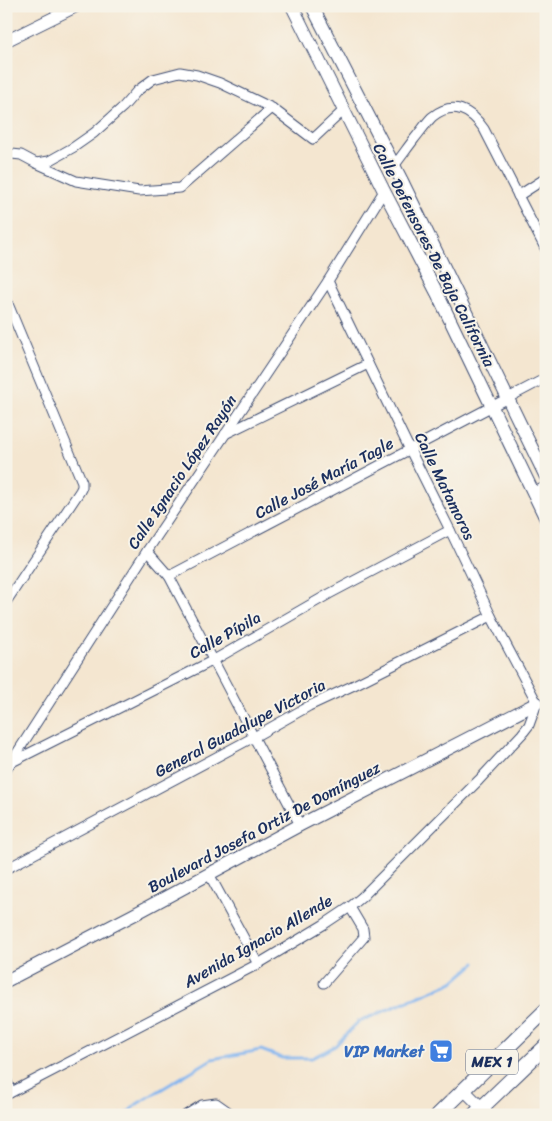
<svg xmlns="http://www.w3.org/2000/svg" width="552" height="1121" font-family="Sriracha,sans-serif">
<rect width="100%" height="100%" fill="#f7f3e8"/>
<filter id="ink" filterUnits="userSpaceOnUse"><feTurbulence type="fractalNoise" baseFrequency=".02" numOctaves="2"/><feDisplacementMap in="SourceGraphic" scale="10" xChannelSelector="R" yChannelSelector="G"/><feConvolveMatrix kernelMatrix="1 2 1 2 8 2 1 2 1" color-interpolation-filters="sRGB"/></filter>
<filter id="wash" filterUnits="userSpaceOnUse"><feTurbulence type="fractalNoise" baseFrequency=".0096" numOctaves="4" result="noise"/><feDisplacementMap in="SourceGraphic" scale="20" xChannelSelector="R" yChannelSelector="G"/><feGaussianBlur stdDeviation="1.12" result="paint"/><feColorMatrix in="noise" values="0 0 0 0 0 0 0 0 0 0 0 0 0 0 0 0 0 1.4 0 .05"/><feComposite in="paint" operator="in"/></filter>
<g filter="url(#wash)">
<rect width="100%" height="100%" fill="#f4e6d0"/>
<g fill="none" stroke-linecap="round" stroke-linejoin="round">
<!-- stream -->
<path stroke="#82b5ef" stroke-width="3" d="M125,1115L137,1104L212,1059L261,1050L282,1058H312L335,1046L358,1022L453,982L475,963"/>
</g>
</g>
<g filter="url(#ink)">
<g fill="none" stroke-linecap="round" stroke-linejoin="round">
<!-- minor casing -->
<g stroke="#3c4a6f" stroke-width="11">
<g id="minor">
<path d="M6,155L12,154L21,155L36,163L49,161L74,147L94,133L123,107L137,91L153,79L180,72L197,75L220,83L272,108L313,139L344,110"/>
<path d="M36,163L76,181L139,191L180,188L272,108"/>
<path d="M394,166C401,157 408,147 415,138C421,131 426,123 432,117C453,100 471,110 484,129L546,250"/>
<path d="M518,196L546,178"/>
<path d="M6,299L82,482V487L80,491L6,602"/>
<path d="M225,434L368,364"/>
<path d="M147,551L169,576L300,825"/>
<path d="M169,576L546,378"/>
<path d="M12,762L214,660L329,594L450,530"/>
<path d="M6,770L147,551L328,281L384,191"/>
<path d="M6,869L254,737L309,706L352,686L491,616"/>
<path d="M209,874L258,964"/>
<path d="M324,983L364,937L363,929L350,907"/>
<path d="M6,1079L11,1092"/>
<path d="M6,1095L258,964L323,925L350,907L362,897L479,780L522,734L529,725L537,703L491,616L450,530L410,450L328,281"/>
<path d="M186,1115L202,1105L216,1103L233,1115"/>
</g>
</g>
<!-- tertiary casing -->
<g stroke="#3c4a6f" stroke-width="13">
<g id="tertiary">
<path d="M6,41L77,6"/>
<path d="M534,494L546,487"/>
<path d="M464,1090L489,1115"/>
</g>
</g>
<!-- secondary casing -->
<g stroke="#3c4a6f" stroke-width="14">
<g id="secondary">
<path d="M292,6L384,191L437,293L546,519"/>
<path d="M312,6L403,183L546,477"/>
<path d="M6,981L133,915L300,825L537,703"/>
</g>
</g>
<!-- trunk casing -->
<g stroke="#3c4a6f" stroke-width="16">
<g id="trunk">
<path d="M438,1115L546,1010"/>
<path d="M474,1115L546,1046"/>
</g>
</g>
<!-- minor -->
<use href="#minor" stroke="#fff" stroke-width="9"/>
<!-- tertiary -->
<use href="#tertiary" stroke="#fff" stroke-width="11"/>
<!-- secondary -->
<use href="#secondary" stroke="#fff" stroke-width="12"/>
<!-- trunk -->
<use href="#trunk" stroke="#fff" stroke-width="14"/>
</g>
</g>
<!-- icons -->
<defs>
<g id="supermarket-square" transform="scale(1.25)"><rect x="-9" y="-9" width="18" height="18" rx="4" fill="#3f7fe0" stroke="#f7f3e8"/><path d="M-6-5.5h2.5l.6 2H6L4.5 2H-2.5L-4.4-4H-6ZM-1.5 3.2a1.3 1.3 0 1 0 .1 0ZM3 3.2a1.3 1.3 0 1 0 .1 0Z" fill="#fff"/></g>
</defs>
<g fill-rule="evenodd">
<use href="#supermarket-square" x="441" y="1051"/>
</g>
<g text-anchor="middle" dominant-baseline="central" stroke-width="4" stroke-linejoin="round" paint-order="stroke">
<!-- shield labels -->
<rect fill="#f7f3e8" stroke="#5d6a87" stroke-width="1" x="466" y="1049.5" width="52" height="25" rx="4"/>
<g font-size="15" font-weight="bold" fill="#1b2f5e">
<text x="492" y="1062">MEX 1</text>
</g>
<!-- street labels -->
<g font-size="16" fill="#1b2f5e" stroke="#f7f3e8">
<text transform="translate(434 255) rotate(63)">Calle Defensores De Baja California</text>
<text transform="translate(182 472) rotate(-56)">Calle Ignacio López Rayón</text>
<text transform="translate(324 478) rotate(-28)">Calle José María Tagle</text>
<text transform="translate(445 486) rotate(64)">Calle Matamoros</text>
<text transform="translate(225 635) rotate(-29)">Calle Pípila</text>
<text transform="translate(240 728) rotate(-28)">General Guadalupe Victoria</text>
<text transform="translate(264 827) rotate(-28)">Boulevard Josefa Ortiz De Domínguez</text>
<text transform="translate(258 941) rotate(-30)">Avenida Ignacio Allende</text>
</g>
<!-- shop labels -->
<g font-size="16" font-weight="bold" fill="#366cbe" stroke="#f7f3e8" text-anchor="end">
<text x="424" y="1051">VIP Market</text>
</g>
</g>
<!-- margin -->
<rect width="552" height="1121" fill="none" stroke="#f7f3e8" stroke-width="25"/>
</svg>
